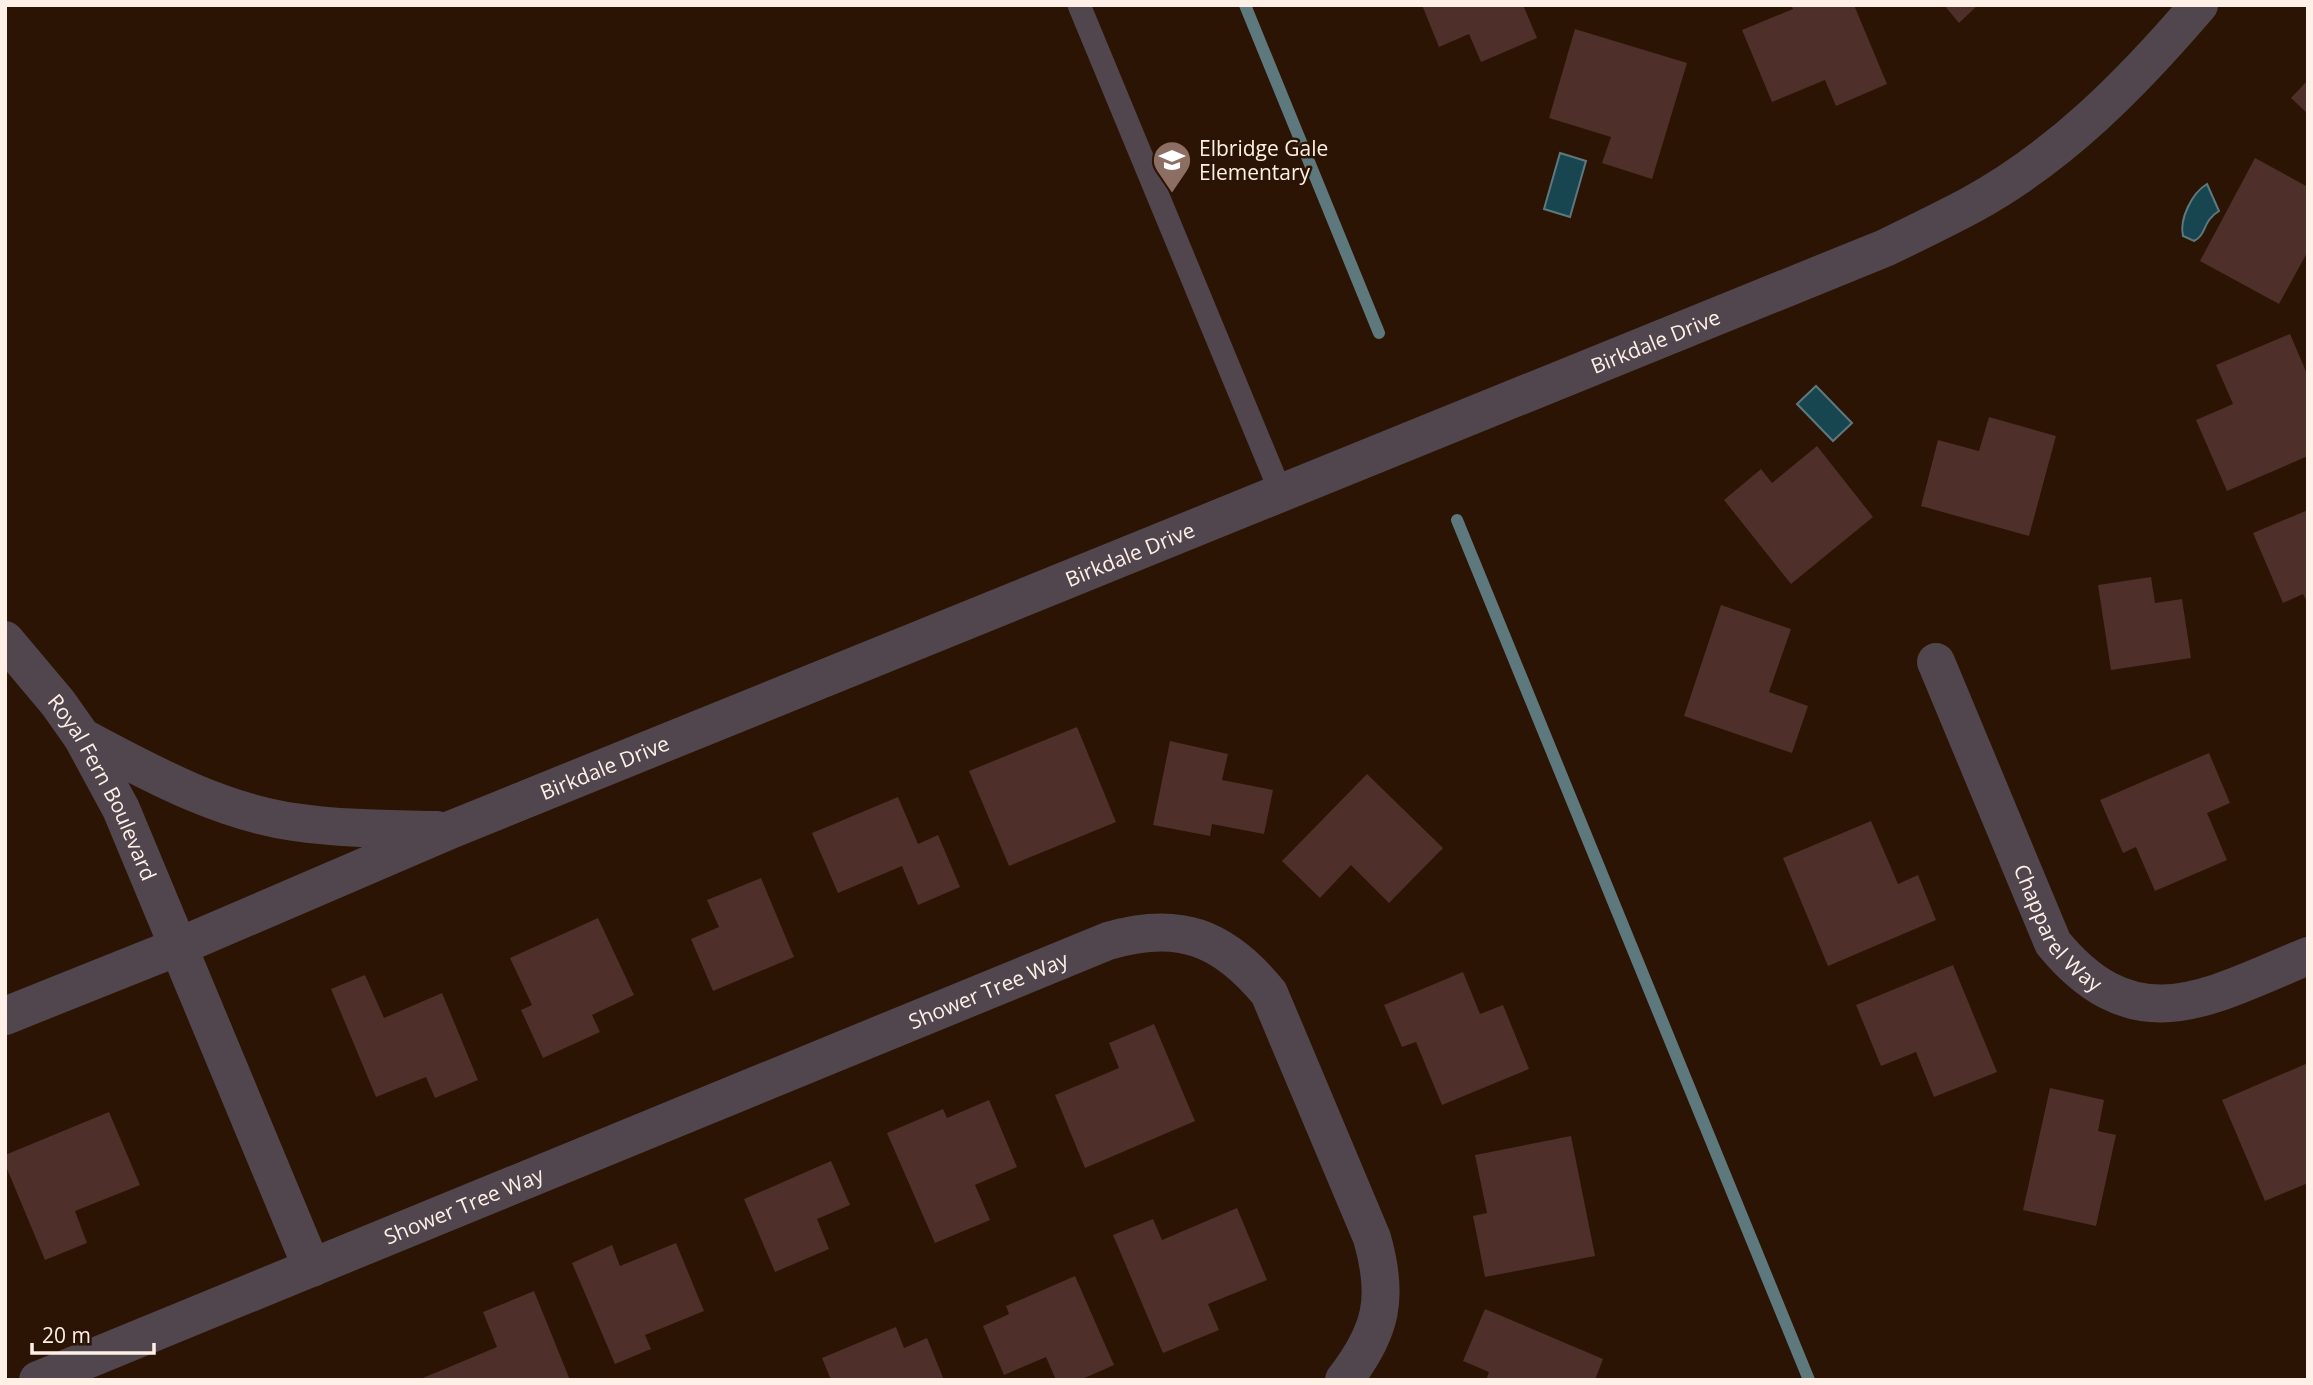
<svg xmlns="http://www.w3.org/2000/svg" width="2313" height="1385" font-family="'Open Sans',sans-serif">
<rect width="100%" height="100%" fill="#2b1403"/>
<!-- water -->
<g fill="#184650" stroke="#5d797d" stroke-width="2">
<path d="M1560,153L1586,161L1570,217L1544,209Z"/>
<path d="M2207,184L2219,211C2202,221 2207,235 2194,241L2183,236C2179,219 2192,193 2207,184Z"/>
<path d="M1816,386L1852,423L1833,441L1797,404Z"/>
</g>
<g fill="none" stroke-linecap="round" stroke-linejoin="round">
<!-- stream -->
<g stroke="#5d797d" stroke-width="12">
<path d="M1245,5L1379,333"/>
<path d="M1457,520L1809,1380"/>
</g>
</g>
<!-- building -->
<g fill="#4e2f29">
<path d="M1422,5H1523L1537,38L1481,62L1469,34L1439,47Z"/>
<path d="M1791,5H1854L1887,84L1836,106L1825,80L1772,102L1742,30L1793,9Z"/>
<path d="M1944,5H1978L1959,23Z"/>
<path d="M1575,29L1687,63L1652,179L1602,163L1611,137L1549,118Z"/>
<path d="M2308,80V114L2291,98Z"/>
<path d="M2255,158L2308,187V251L2279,304L2200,261Z"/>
<path d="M2290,334L2308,376V456L2227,491L2196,420L2233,404L2216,365Z"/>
<path d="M1989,417L2056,436L2029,536L1921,506L1938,440L1979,451Z"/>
<path d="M1817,446L1873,517L1791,584L1724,500L1761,469L1772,483Z"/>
<path d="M2308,510V604L2303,594L2283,603L2253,533Z"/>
<path d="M2151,577L2155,603L2182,599L2191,658L2111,670L2098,585Z"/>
<path d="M1721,605L1791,629L1769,692L1808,706L1792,753L1684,716Z"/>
<path d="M1077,727L1116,822L1009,866L969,771Z"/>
<path d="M1170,741L1228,754L1222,780L1273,790L1264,834L1212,824L1210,836L1153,825Z"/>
<path d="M2209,753L2230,803L2207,813L2227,860L2155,891L2136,847L2123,853L2100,800Z"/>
<path d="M1367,774L1443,848L1389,903L1351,865L1320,898L1282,861Z"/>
<path d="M898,797L918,844L938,835L960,887L918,905L902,866L838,893L812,833Z"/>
<path d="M1871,821L1898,884L1918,875L1936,920L1828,966L1783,858Z"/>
<path d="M761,878L794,957L713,991L691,939L719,927L707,900Z"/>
<path d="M598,918L634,995L592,1015L600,1032L543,1058L521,1010L532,1005L510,958Z"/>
<path d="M1953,965L1997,1072L1934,1097L1916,1052L1881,1066L1856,1005Z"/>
<path d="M1463,972L1480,1014L1503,1005L1529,1069L1442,1105L1416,1042L1402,1047L1384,1005Z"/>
<path d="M365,975L384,1018L442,993L478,1080L435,1098L426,1077L376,1097L331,989Z"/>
<path d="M1154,1024L1195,1121L1085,1168L1055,1095L1119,1068L1109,1043Z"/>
<path d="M2308,1063V1183L2265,1201L2222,1100Z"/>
<path d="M2050,1088L2104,1100L2098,1131L2116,1135L2096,1226L2023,1210Z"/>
<path d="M989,1100L1017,1167L975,1185L990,1220L935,1243L887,1133L943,1109L947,1118Z"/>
<path d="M109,1112L140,1185L75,1211L87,1243L45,1260L5,1164V1155Z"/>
<path d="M1571,1136L1595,1256L1485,1277L1473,1216L1487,1213L1475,1155Z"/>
<path d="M831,1161L850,1205L817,1219L829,1249L775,1272L744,1199Z"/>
<path d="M1237,1208L1267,1280L1208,1304L1219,1330L1163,1353L1113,1235L1153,1219L1162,1240Z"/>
<path d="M676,1243L704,1311L645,1335L651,1349L615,1364L572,1263L612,1245L620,1266Z"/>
<path d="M1075,1276L1114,1365L1080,1380H1056L1046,1357L1004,1375L983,1326L1009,1314L1006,1306Z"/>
<path d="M534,1291L570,1380H418L497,1347L483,1312Z"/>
<path d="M1485,1309L1603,1359L1595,1380H1486L1489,1372L1463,1361Z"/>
<path d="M896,1327L904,1348L927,1338L944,1380H831L822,1358Z"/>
</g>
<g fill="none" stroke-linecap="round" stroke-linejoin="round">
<!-- service -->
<path stroke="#51454e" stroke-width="23" d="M1079,5L1281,493"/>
<!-- minor -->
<g stroke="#51454e" stroke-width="38">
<path id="s1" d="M5,640L58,703L82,737L121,809L312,1268"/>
<path id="s2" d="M1936,662L2053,943C2136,1044 2208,997 2308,956"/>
<path id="s3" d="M38,1380L1108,941C1179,920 1223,937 1269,993L1372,1238C1389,1297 1382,1331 1344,1380"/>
</g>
<!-- tertiary -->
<g stroke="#51454e" stroke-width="38">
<path d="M82,737C148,772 218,811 294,822C341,829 390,829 437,830"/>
<path id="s4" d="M5,1016L180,946L450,830L1885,248C1914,234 1943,220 1971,205C2061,156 2133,82 2199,5"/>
</g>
</g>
<!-- icons -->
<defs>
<g id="school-pin" transform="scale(2.0125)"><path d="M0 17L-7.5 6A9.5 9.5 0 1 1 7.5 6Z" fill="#8d6e63" stroke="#2b1403"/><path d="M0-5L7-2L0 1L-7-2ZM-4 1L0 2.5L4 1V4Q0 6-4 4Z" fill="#fff"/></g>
</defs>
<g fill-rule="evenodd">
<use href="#school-pin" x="1172" y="160"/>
</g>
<g text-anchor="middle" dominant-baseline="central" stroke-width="5" stroke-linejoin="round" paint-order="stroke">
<!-- poi labels -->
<g font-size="21" fill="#fef0e7" stroke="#2b1403" text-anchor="start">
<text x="1199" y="148">Elbridge Gale<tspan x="1199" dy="24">Elementary</tspan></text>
</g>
<!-- street labels -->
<g font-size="21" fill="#fef0e7" stroke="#2b1403">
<text stroke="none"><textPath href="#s4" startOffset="1783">Birkdale Drive</textPath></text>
<text stroke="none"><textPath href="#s4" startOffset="1216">Birkdale Drive</textPath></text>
<text stroke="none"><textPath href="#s4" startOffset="649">Birkdale Drive</textPath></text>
<text stroke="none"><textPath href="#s1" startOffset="178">Royal Fern Boulevard</textPath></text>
<text stroke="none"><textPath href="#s2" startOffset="294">Chapparel Way</textPath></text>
<text stroke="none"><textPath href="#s3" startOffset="1027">Shower Tree Way</textPath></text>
<text stroke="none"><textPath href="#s3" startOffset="460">Shower Tree Way</textPath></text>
</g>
</g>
<!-- border -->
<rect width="2313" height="1385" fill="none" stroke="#fef0e7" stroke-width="14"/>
<!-- scale -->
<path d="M32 1343v10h122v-10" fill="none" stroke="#fef0e7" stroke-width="3.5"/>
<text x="42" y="1343" font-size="21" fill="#fef0e7" stroke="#2b1403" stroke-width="5" paint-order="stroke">20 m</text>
</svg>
